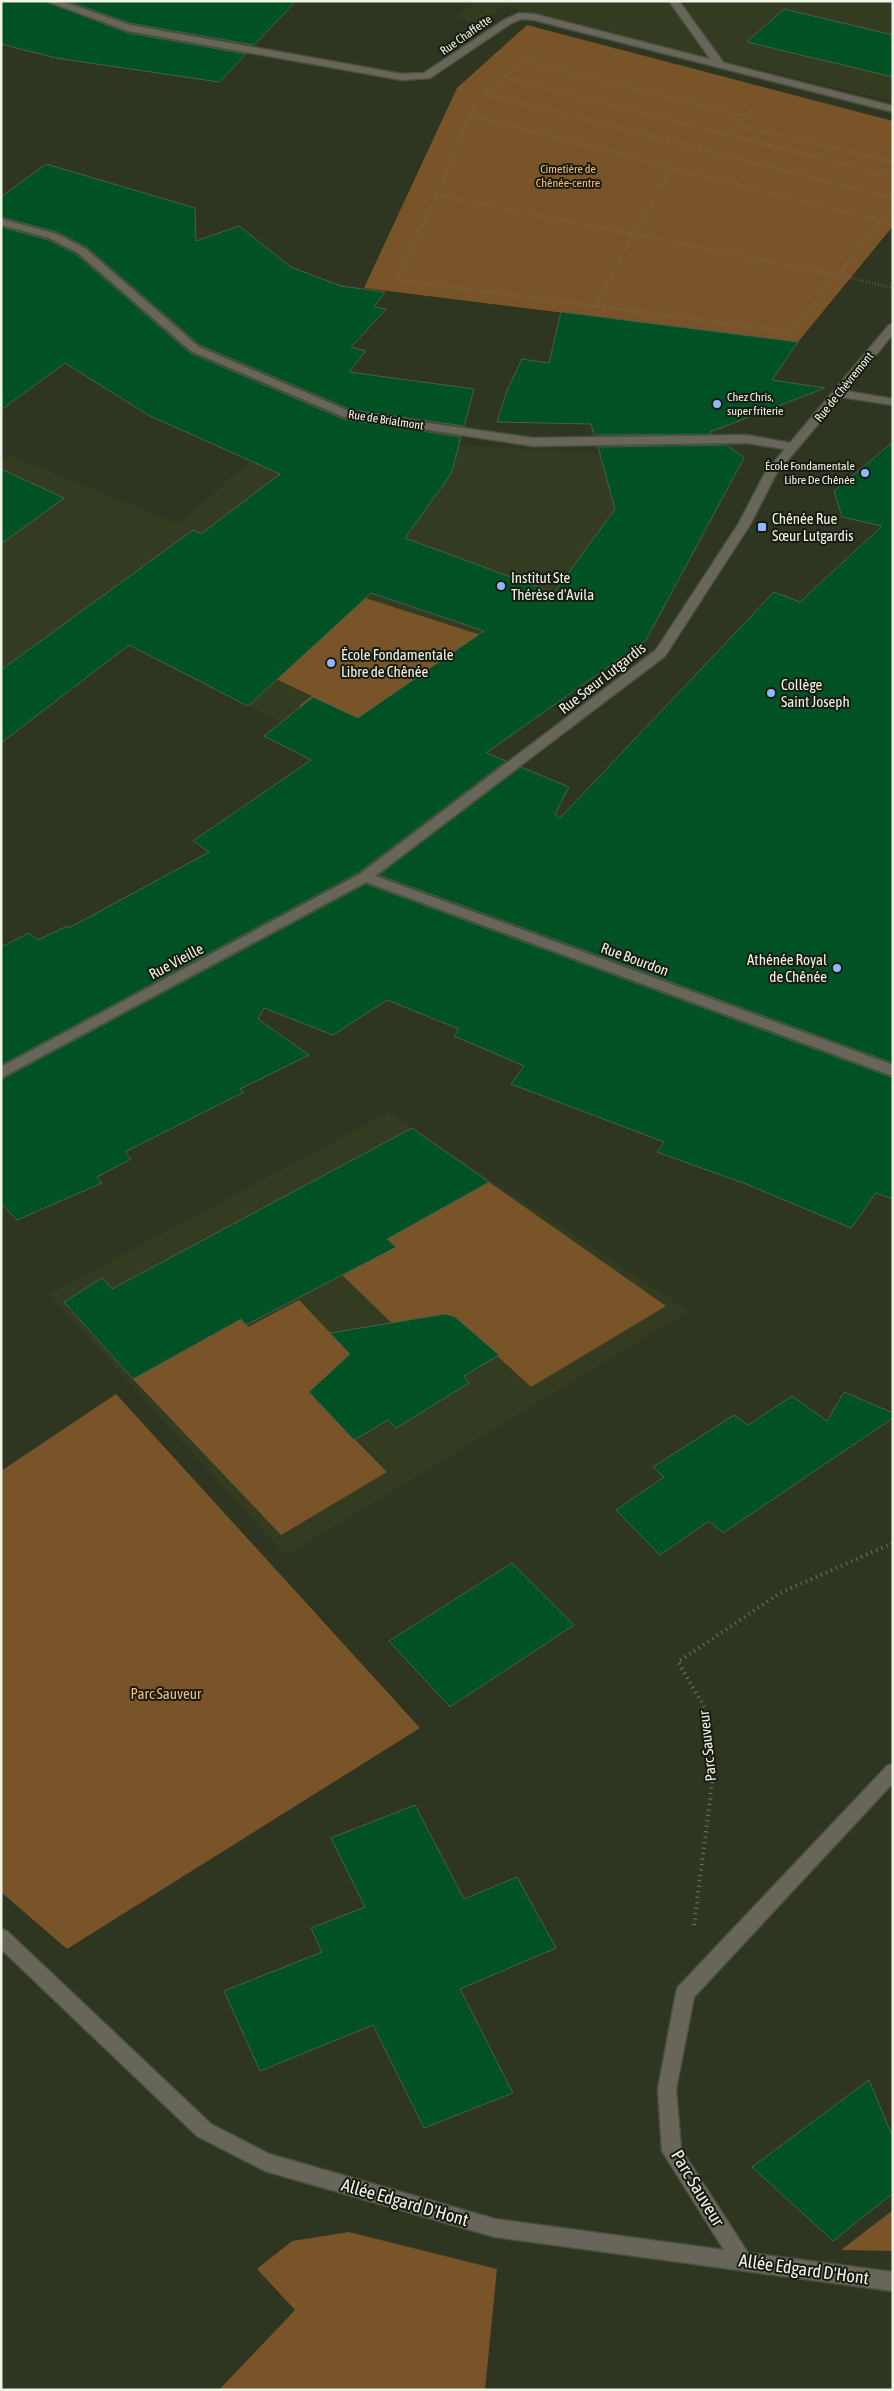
<svg xmlns="http://www.w3.org/2000/svg" width="894" height="2391" font-family="'Asap Condensed',sans-serif">
<rect width="100%" height="100%" fill="#2e3520"/>
<!-- built -->
<g fill="#333c20">
<path d="M476,1H893V102L504,6L480,25L456,17Z"/>
<path d="M270,444L459,445L599,453L731,448L744,458L707,523L537,717L430,797L129,645L1,743V461L10,455L178,524Z"/>
<path d="M389,1112L689,1311L286,1556L49,1294Z"/>
</g>
<!-- green -->
<g fill="#785428">
<path d="M527,25L893,121V226L798,342L364,288L457,88Z"/>
<path d="M238,557L487,637L322,743L338,725L299,706L312,696L255,669Z"/>
<path d="M489,1182L666,1306L531,1387L455,1317C435,1311 420,1323 402,1333L342,1275L395,1247L387,1239Z"/>
<path d="M299,1300L356,1360L314,1388L315,1399L387,1472L281,1535L133,1379L241,1319L248,1327Z"/>
<path d="M116,1394L420,1728L67,1949L1,1892V1471Z"/>
<path d="M893,2210V2251L841,2250Z"/>
<path d="M349,2232L497,2269L485,2390H219L295,2310L257,2269L292,2241Z"/>
</g>
<!-- building -->
<g fill="#005224" stroke="#495e4d">
<path d="M1,1H44L128,33L246,54L219,82L56,58L1,44Z"/>
<path d="M67,1H296L254,45L130,23Z"/>
<path d="M784,9L893,35V77L747,42Z"/>
<path d="M46,164L195,208L196,241L239,226L291,267L341,286L385,292L374,307L386,309L351,347L366,351L349,372L474,389L464,426L352,410L200,345L87,247L57,232L1,217V197Z"/>
<path d="M1,227L48,240L77,255L190,353L343,419L461,437L451,474L405,538L554,593L615,509L598,447L727,445L744,458L646,640L486,753L506,761L359,872L1,1065V947L29,933L38,940L67,926L69,928L209,852L193,841L311,760L264,736L313,697L358,718L484,631L371,593L248,706L129,645L1,743V670L193,530L201,534L280,474L148,415L65,363L1,410Z"/>
<path d="M561,312L798,342L772,380L825,388L710,432L712,434L594,435L591,424L497,422L507,391L522,359L549,363Z"/>
<path d="M893,442V1063L379,875L521,767L569,787L555,814L560,818L774,592L800,602L882,526L842,517L834,491Z"/>
<path d="M1,469L64,498L1,544Z"/>
<path d="M366,884L893,1078V1199L876,1193L851,1228L746,1184L657,1152L664,1142L511,1084L524,1066L454,1036L459,1029L387,1000L333,1035L264,1008L258,1019L309,1055L240,1089L244,1092L125,1152L131,1159L97,1177L102,1183L17,1220L1,1203V1080Z"/>
<path d="M412,1128L489,1182L387,1239L396,1247L246,1325L241,1319L133,1379L64,1302L102,1278L112,1289Z"/>
<path d="M445,1314L455,1317L499,1355L464,1376L469,1383L396,1428L388,1420L354,1440L309,1392L350,1354L330,1333Z"/>
<path d="M844,1392L893,1413V1418L723,1533L709,1521L660,1555L616,1510L664,1477L653,1467L734,1415L748,1425L792,1396L827,1421Z"/>
<path d="M512,1563L574,1625L450,1707L389,1641Z"/>
<path d="M415,1805L464,1899L517,1877L556,1948L460,1989L513,2093L424,2128L373,2025L260,2071L224,1991L322,1952L311,1928L365,1907L331,1838Z"/>
<path d="M869,2080L893,2138V2193L833,2241L752,2167Z"/>
</g>
<g fill="none" stroke-linecap="round" stroke-linejoin="round">
<!-- lane casing -->
<g stroke="#49503c" stroke-width="3">
<path id="lane" d="M669,1H679L725,65L724,67H716Z"/>
</g>
<!-- street casing -->
<g stroke="#49503c" stroke-width="3">
<g id="street">
<path d="M46,1H61L130,25L402,74L424,73L504,20L519,13L534,14L893,106V112L534,20L521,19L510,24L430,78L402,80L128,31Z"/>
<path d="M1,219L57,234L86,249L199,347L351,412L533,438L747,435L790,443L889,325L893,324V334L846,391L893,399V405L841,397L776,474L751,523L665,656L375,876L893,1065V1076L366,882L1,1078V1067L360,874L656,650L739,523L765,473L785,449L747,443L533,446L344,417L191,351L78,253L49,238L1,225Z"/>
<path d="M893,1764V1783L694,1997L676,2089L681,2149L748,2253L893,2272V2291L495,2237L265,2171L197,2136L1,1949V1929L7,1931L211,2124L269,2154L495,2219L724,2250L662,2151L658,2089L676,1993L678,1987L887,1766Z"/>
</g>
</g>
<!-- path-far1 -->
<g stroke="#6f7663" stroke-width="2.5" stroke-dasharray="0.5 2.5" stroke-linecap="butt">
<path d="M531,51L473,106L437,195L397,280L791,332L893,206"/>
<path d="M522,60L745,116"/>
<path d="M504,77L893,177"/>
<path d="M486,94L893,198"/>
<path d="M469,115L881,221"/>
<path d="M737,125L893,162"/>
<path d="M728,135L754,107"/>
<path d="M437,195L838,275L893,288"/>
<path d="M596,306L633,234L673,167"/>
</g>
<!-- path -->
<path stroke="#6f7663" stroke-width="4" stroke-dasharray="1 4.5" stroke-linecap="butt" d="M694,1925L713,1777L705,1708L678,1662L780,1593L893,1543"/>
<!-- lane -->
<use href="#lane" fill="#68665b" fill-rule="evenodd"/>
<!-- street -->
<use href="#street" fill="#68665b" fill-rule="evenodd"/>
</g>
<!-- markers -->
<g fill="#8eb9fc" stroke="#181b11" stroke-width="2">
<circle cx="717" cy="404" r="5"/>
<circle cx="865" cy="473" r="5"/>
<rect x="757" y="522" width="10" height="10" rx="2.5"/>
<circle cx="501" cy="586" r="5"/>
<circle cx="331" cy="663" r="5"/>
<circle cx="771" cy="693" r="5"/>
<circle cx="837" cy="968" r="5"/>
</g>
<g text-anchor="middle" dominant-baseline="central" stroke-width="4" stroke-linejoin="round" paint-order="stroke">
<!-- far-street labels -->
<g font-size="12" fill="#eef4e6" stroke="#181b11">
<text transform="translate(466 35) rotate(-35)">Rue Chaffette</text>
<text transform="translate(844 387) rotate(-51)">Rue de Chèvremont</text>
<text transform="translate(386 420) rotate(9)">Rue de Brialmont</text>
</g>
<!-- far-park labels -->
<g font-size="12" fill="#f7bd7b" stroke="#181b11">
<text x="568" y="169">Cimetière de<tspan x="568" dy="14">Chênée-centre</tspan></text>
</g>
<!-- far-poi labels -->
<g font-size="12" fill="#eef4e6" stroke="#181b11" text-anchor="start">
<text x="727" y="397">Chez Chris,<tspan x="727" dy="14">super friterie</tspan></text>
<text x="855" y="466" text-anchor="end">École Fondamentale<tspan x="855" dy="14">Libre De Chênée</tspan></text>
</g>
<!-- poi labels -->
<g font-size="15" fill="#eef4e6" stroke="#181b11" text-anchor="start">
<text x="772" y="518">Chênée Rue<tspan x="772" dy="17">Sœur Lutgardis</tspan></text>
<text x="511" y="577">Institut Ste<tspan x="511" dy="17">Thérèse d'Avila</tspan></text>
<text x="341" y="654">École Fondamentale<tspan x="341" dy="17">Libre de Chênée</tspan></text>
<text x="781" y="684">Collège<tspan x="781" dy="17">Saint Joseph</tspan></text>
<text x="827" y="959" text-anchor="end">Athénée Royal<tspan x="827" dy="17">de Chênée</tspan></text>
</g>
<!-- street labels -->
<g font-size="15" fill="#eef4e6" stroke="#181b11">
<text transform="translate(602 678) rotate(-38)">Rue Sœur Lutgardis</text>
<text transform="translate(635 959) rotate(20)">Rue Bourdon</text>
<text transform="translate(176 961) rotate(-28)">Rue Vieille</text>
<text transform="translate(707 1746) rotate(-96)">Parc Sauveur</text>
</g>
<!-- park labels -->
<g font-size="15" fill="#f7bd7b" stroke="#181b11">
<text x="166" y="1693">Parc Sauveur</text>
</g>
<!-- near-street labels -->
<g font-size="18" fill="#eef4e6" stroke="#181b11">
<text transform="translate(698 2188) rotate(59)">Parc Sauveur</text>
<text transform="translate(405 2202) rotate(16)">Allée Edgard D'Hont</text>
<text transform="translate(804 2269) rotate(8)">Allée Edgard D'Hont</text>
</g>
</g>
<!-- border -->
<rect width="894" height="2391" fill="none" stroke="#eef4e6" stroke-width="5"/>
</svg>
